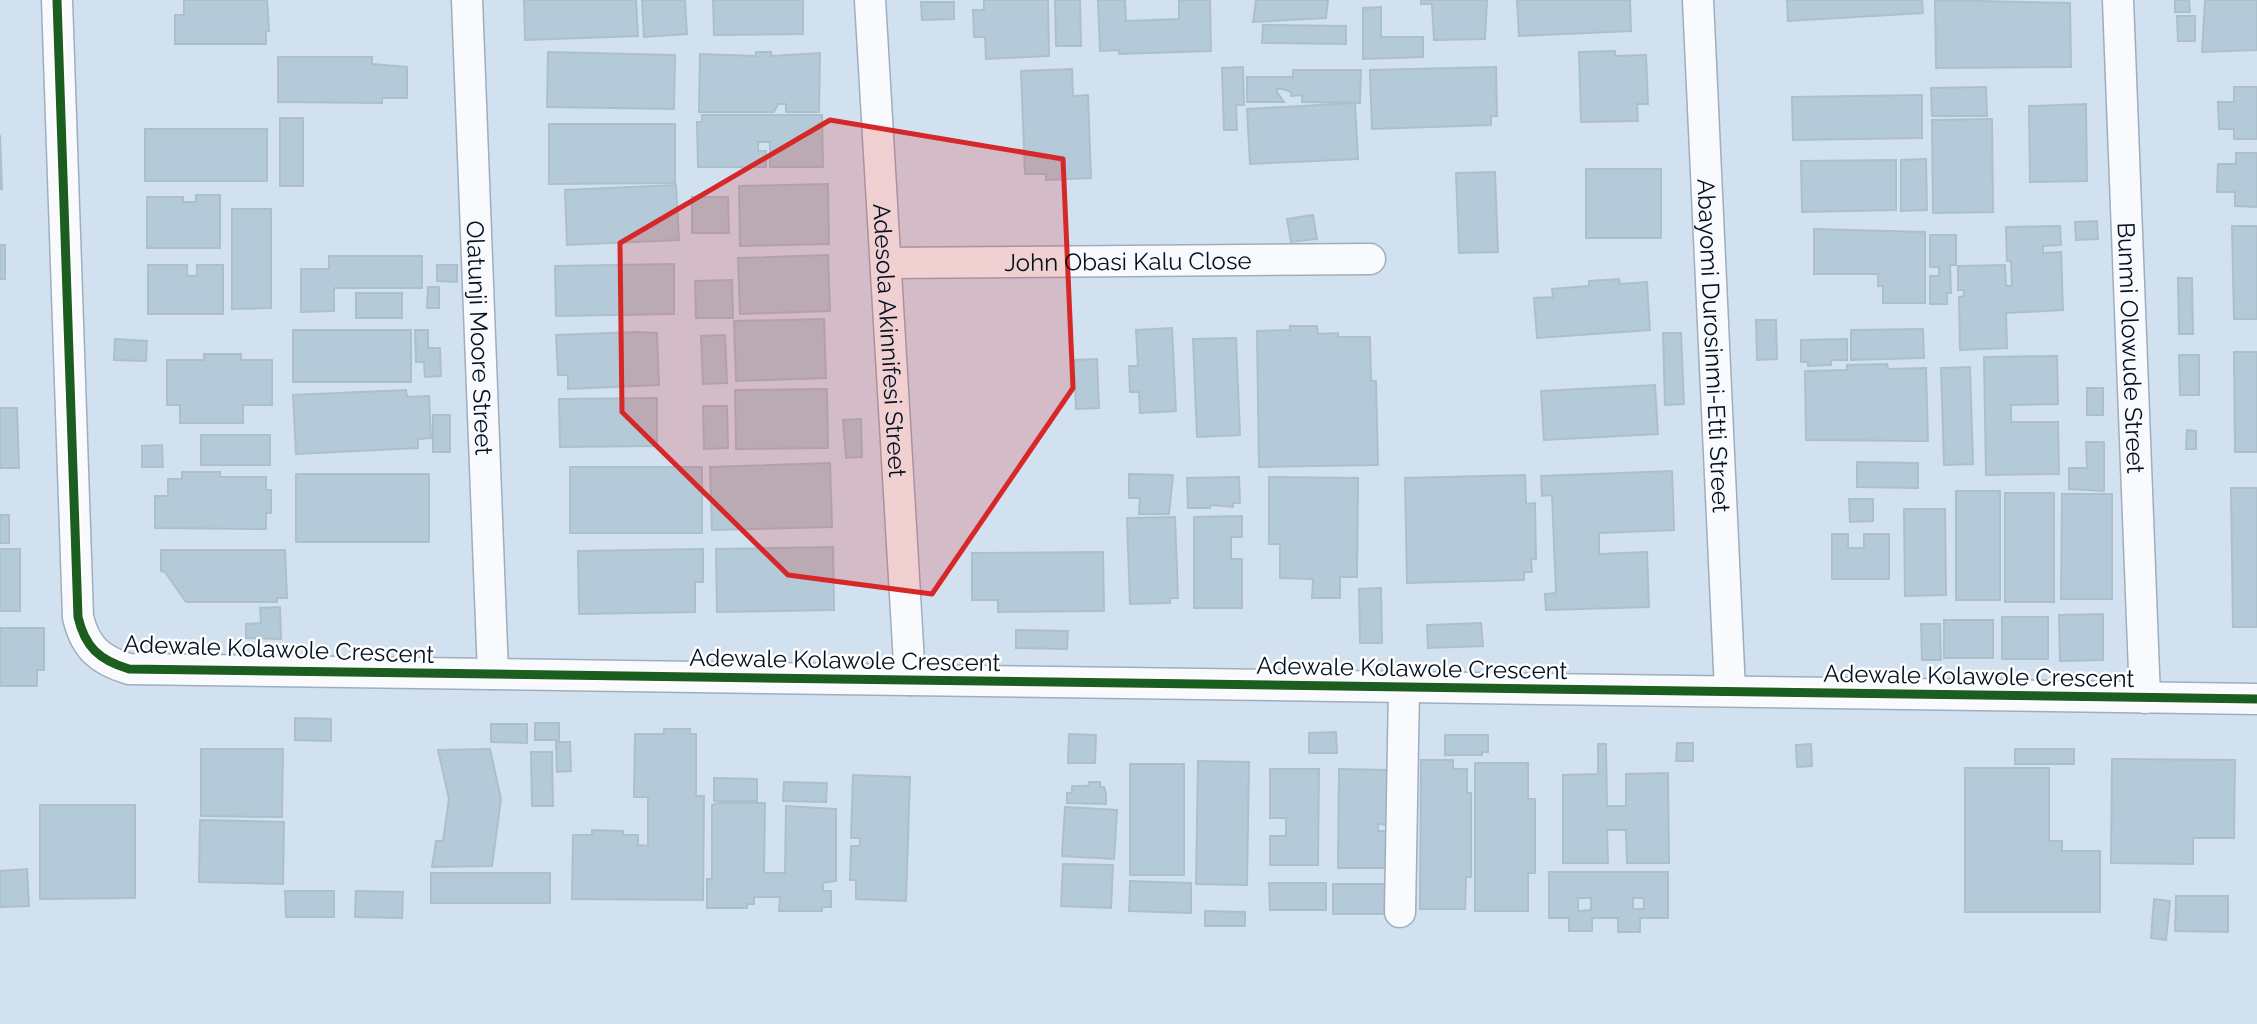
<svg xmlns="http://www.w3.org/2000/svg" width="2257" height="1024" font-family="Raleway,sans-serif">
<rect width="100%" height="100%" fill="#d2e1f0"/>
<!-- building -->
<g fill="#b4cad8" stroke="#acbfcc" stroke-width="2" fill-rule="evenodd">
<path d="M184,0H267L269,31H266V44H175V15H184Z"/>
<path d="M524,0H636L638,36L525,40Z"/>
<path d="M642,0H685L687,34L644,37Z"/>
<path d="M713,0H803V34L714,35Z"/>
<path d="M984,0H1048L1049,56L986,59L985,37H974L973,10H984Z"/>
<path d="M1055,0H1080L1081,46H1056Z"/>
<path d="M1098,0H1125L1126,21L1179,19V0H1210L1211,51L1119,54V50L1100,51Z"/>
<path d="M1256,0H1328L1326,18L1253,22Z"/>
<path d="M1421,0H1487L1485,39L1434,40L1432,4H1421Z"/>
<path d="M1517,0H1630L1631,31L1519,36Z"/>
<path d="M1787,0H1922L1923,13L1788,21Z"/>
<path d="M1935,0L2070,3L2071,67L1936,68Z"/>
<path d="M2175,0H2189L2190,12H2175Z"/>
<path d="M2205,0H2257V50L2202,52Z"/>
<path d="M921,2H954V19L922,20Z"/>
<path d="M1381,7V37H1423V57L1363,59V8Z"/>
<path d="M2177,16H2195V41H2178Z"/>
<path d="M1263,25L1346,26V44L1262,43Z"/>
<path d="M1615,51V56L1646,55L1648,104H1637L1638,121L1581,122L1579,52Z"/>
<path d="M548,52L675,55L674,109L547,107Z"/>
<path d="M756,52H771V56L820,53L819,112H786V104H778L774,112H699L700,54L756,56Z"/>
<path d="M278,57H372V64L407,67V98H382V103L278,102Z"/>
<path d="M1243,67L1244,105H1236L1237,130H1224L1222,68Z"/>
<path d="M1496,67L1497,116H1491V125L1372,129L1370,70Z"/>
<path d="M1072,69L1073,96L1088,95L1091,178L1046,180V174H1025L1021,71Z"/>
<path d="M1293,70H1361L1360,103L1302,102V95L1291,96V92L1283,89H1277V92L1284,102H1247V77H1293Z"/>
<path d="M1986,87L1987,116H1932L1931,88Z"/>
<path d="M2234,87H2257V139H2234V129H2219L2218,102H2234Z"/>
<path d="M1922,95V138L1793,140L1792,97Z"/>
<path d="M1355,103L1358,159L1250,164L1247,109Z"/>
<path d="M2086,104L2087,181L2030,182L2029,106Z"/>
<path d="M702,115H822L823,167H770V142H758V151H766V167H698L697,122H702Z"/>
<rect x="280" y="118" width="23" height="68"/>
<path d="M1992,119L1993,212L1933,213L1932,120Z"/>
<path d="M549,124H675V183L549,184Z"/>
<rect x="145" y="129" width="122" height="52"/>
<path d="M0,135L2,189H0Z"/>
<path d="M2236,153H2257V207L2235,206V192H2217L2218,164H2236Z"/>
<path d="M1926,159L1927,210L1901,211V160Z"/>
<path d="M1896,160V210L1802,212L1801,161Z"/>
<rect x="1586" y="169" width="75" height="69"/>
<path d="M1495,172L1498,252L1459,253L1456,173Z"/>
<path d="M828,184L829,244L740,246L739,186Z"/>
<path d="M676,185L679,240L567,245L565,190Z"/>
<path d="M196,195H220V248H147V197H183V202H196Z"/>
<path d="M692,197H728L729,233H692Z"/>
<path d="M232,209H271V308L232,309Z"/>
<path d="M1313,215L1317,239L1291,242L1287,219Z"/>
<path d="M2097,221L2098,239L2076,240L2075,222Z"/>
<path d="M2060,226L2061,245L2043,246V253L2061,252L2063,310L2006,313L2007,348L1960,350L1959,297L1964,296V290H1958V266L2005,265L2006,286H2012L2011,261H2007L2006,227Z"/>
<path d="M2232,226H2257V319H2234Z"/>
<path d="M1814,229L1925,232V303H1883V286H1878V274H1814Z"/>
<path d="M1930,235H1956V265H1950L1951,293H1947V304H1930V276H1939V267H1930Z"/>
<rect x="0" y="245" width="5" height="34"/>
<path d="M828,255L830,311L740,314L738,258Z"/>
<path d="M329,256H422V288H334V311L301,312V269H329Z"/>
<path d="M674,264V314L556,316L555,266Z"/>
<path d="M148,265H187V276H197V265H223V314H148Z"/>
<path d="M437,265H457V282L437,281Z"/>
<path d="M2178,278H2192L2193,334H2179Z"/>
<path d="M1619,279L1620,284L1647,282L1650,330L1537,338L1534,298L1553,297L1552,289L1589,286V281Z"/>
<path d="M732,280L733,318H696L695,281Z"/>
<path d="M428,287H439V308H427Z"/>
<rect x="356" y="293" width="46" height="25"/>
<path d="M824,319L826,378L736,381L734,321Z"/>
<path d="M1756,320H1776L1777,359L1757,360Z"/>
<path d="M1290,326H1317L1318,334L1338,333V337H1370L1371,381H1376L1378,465L1259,467L1257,331L1290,330Z"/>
<path d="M1172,328L1176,411L1140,413L1139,392H1130L1129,366H1138L1136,330Z"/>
<path d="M1923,329L1924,358L1851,360V330Z"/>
<rect x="293" y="330" width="118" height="52"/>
<path d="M415,330H428V348H440L441,376L425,377L424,362H416Z"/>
<path d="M638,332L657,333L659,385L568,389V375H558L556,335Z"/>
<path d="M1663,333H1681L1684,404L1665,405Z"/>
<path d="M725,335L727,383L703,384L701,336Z"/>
<path d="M1236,338L1240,435L1197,437L1193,339Z"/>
<path d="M115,339L147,341L146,361L114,360Z"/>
<path d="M1847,339V360H1831V365L1808,366V362H1801V340Z"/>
<path d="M2234,352H2257V452H2235Z"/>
<path d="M204,354H241V360H272V405H243V423H180V405H167V360H204Z"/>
<path d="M2179,355H2199V395H2180Z"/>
<path d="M2057,356L2058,404L2011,405V422H2058L2059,474L1986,475L1984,357Z"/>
<path d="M1097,359L1099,408L1076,409L1074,360Z"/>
<path d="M1887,364L1888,369L1926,368L1928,441L1806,440L1805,371L1847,370V365Z"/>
<path d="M1970,367L1973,464L1944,465L1941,368Z"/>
<path d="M1655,385L1658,434L1544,440L1541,391Z"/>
<rect x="2087" y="388" width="16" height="27"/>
<path d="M827,389L828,448L736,449L735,390Z"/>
<path d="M406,390L407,397L429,396L431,438L418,439V448L296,454L293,395Z"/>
<path d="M657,398V446L560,447L559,399Z"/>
<path d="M703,406H727L728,448L704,449Z"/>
<path d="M0,408H17L19,468H0Z"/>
<rect x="433" y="415" width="17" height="37"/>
<path d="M861,419L862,457L846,458L843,420Z"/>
<path d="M2187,430L2196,431V449H2186Z"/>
<rect x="201" y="435" width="69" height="30"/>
<path d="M2086,442H2104V491L2069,489V468H2087Z"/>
<path d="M162,445L163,467H142V446Z"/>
<path d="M1857,462L1918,463V488L1857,487Z"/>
<path d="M830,463L832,527L712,530L710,467Z"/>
<rect x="570" y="467" width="132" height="66"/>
<path d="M1672,471L1674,530L1599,533V554L1647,552L1649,607L1546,610L1545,594L1556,593L1552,495L1542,496L1541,476Z"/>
<path d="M182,472H220V477H266V490H271V513H266V529L155,528V496H168V479H182Z"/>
<rect x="296" y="474" width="133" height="68"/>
<path d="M1129,474L1173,475L1169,514H1139L1140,498H1129Z"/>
<path d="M1525,475L1526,504L1535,503L1536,559H1531L1532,572H1524V580L1407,583L1405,478Z"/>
<path d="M1239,477L1240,503H1233V507L1210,505V508H1188L1187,478Z"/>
<path d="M1269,477L1358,478L1357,577H1340V598H1312L1313,579L1280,578V544H1269Z"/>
<path d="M2231,488H2257V627H2233Z"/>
<rect x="1956" y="491" width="44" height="109"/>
<rect x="2005" y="493" width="49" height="109"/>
<path d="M2062,494H2112V599H2061Z"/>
<path d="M1849,499H1873V521L1850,522Z"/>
<path d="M1904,509H1945L1946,595L1905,596Z"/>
<rect x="0" y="515" width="9" height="28"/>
<path d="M1242,516V537H1231V559H1242V608H1194V517Z"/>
<path d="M1175,517L1178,598H1170V603L1130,604L1127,518Z"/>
<path d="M1832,534H1848V548H1864V534H1889V579H1832Z"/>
<path d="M833,547L834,610L717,612L716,549Z"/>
<rect x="0" y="549" width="20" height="62"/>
<path d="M703,549V582H695V612L579,614L578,551Z"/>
<path d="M161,550H285L287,598H277V602H186L165,572L161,571Z"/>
<path d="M1103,552L1104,611L998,612V600H972V553Z"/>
<path d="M1381,588L1382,643H1360L1359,589Z"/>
<path d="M280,607L281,639L246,638V624L261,623L260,608Z"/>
<path d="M2103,614V660L2060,661L2059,615Z"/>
<rect x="2002" y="617" width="46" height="42"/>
<rect x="1944" y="620" width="49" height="38"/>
<path d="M1481,623L1483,646L1428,648L1427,625Z"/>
<path d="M1921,624H1940L1941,660H1922Z"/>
<path d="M0,628H44V670H37V686H0Z"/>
<path d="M1016,630L1068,631L1067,649L1016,648Z"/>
<path d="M295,718L331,719V741L295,740Z"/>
<rect x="535" y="723" width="24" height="17"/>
<path d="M491,724H527V743L491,742Z"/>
<path d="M664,729H690V734H696V796H704L703,900L572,899L573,835H592V830L623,831V835H638V845L648,846V797H634L635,734H664Z"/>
<path d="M1336,732L1337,753H1309V733Z"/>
<path d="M1069,734L1096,735L1095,763H1068Z"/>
<path d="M1445,735H1488V752H1482V755H1445Z"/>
<path d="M556,742H570L571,771L557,772Z"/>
<path d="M1677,743H1693V761H1676Z"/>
<path d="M1598,744H1606L1607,806H1626V774L1668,773L1669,863H1627L1626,830H1607L1608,863H1563V775L1598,774Z"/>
<path d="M1811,744L1812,766L1797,767L1796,745Z"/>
<path d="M201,749H283L282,817L201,816Z"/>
<path d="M490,749L501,799L492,866L432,867L436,841H443L449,799L438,750Z"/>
<rect x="2015" y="749" width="59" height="15"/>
<path d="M531,752H552L553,806H532Z"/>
<path d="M2112,759L2235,760L2234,838H2193V864L2111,863Z"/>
<path d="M1421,760H1453V769H1467V793H1471V877H1466L1465,909H1420Z"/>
<path d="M1198,761L1249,762L1247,885L1196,884Z"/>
<path d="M1475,763H1528V799H1535V873H1528V911H1475Z"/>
<rect x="1130" y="764" width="54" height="111"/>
<path d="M1965,768H2049V841H2062V851H2100V912H1965Z"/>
<path d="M1270,769H1319L1318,865H1270V836H1286V818H1270Z"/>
<path d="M1339,769L1389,770V825L1378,824V831H1389L1388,868H1338Z"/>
<path d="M853,775L910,777L906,901L856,899V880H850L851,846H860V838H851Z"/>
<path d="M714,778L757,779V801H714Z"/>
<path d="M784,782L827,783L826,802L783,801Z"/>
<path d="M1089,782H1100V787H1104L1106,794V804L1067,803V793H1072V786H1088Z"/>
<path d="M718,803H765L764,873H785L786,806L836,809V881L823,883V891H831V907H822V911H779L780,897H754V904H747V908H707V879H712V805Z"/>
<path d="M40,805H135V898L40,899Z"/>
<path d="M1065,807L1117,810L1114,859L1062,856Z"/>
<path d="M200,820L284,822L283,884L199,882Z"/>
<path d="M1063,864L1113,865L1111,908L1061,906Z"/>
<path d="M27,869L29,906L0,907V871Z"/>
<path d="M1549,872H1668V918H1640V932H1618V918H1592V931H1569V918H1549ZM1578,898H1591V910L1578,911ZM1633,898H1644V909H1633Z"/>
<rect x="431" y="873" width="119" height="30"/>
<path d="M1130,881L1191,883V913L1129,911Z"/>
<path d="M1269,883H1326V910H1270Z"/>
<rect x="1333" y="884" width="56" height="30"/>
<path d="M285,891H334V917H286Z"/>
<path d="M356,891L403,892L402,918L355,917Z"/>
<path d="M2176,896H2228V932L2175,931Z"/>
<path d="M2154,899L2170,901L2166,940L2151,938Z"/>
<path d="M1205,911L1245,912V926H1205Z"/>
</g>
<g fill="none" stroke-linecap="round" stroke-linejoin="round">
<!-- street casing -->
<g stroke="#9faebd" stroke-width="33">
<g id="street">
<path d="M57,0L78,617C85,647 99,660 129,669L2257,699"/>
<path id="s1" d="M467,0L493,674"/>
<path id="s2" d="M870,0L910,680"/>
<path id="s3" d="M1698,0L1730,691"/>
<path id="s4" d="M2118,0L2145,698"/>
<path id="s5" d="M886,263L1370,259"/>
<path d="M1400,912L1404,687"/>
</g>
</g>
<!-- street -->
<use href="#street" stroke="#f8fafd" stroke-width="30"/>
<!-- cycleway casing -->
<g stroke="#fefefe" stroke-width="13">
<path id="cycleway" d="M57,0L78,617C85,647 99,660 129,669L2257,699"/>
</g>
<!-- cycleway -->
<use href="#cycleway" stroke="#1b5e20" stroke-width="9"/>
</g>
<!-- marked area -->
<path fill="#d62828" fill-opacity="0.2" stroke="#d62828" stroke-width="5" stroke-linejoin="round" d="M830,120L1063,159L1073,388L932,594L788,575L622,412L620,243Z"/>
<g text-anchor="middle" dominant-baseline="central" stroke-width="5" stroke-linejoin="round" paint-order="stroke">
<!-- street labels -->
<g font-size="24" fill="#021020" stroke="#fefefe">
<text stroke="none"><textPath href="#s5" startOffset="242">John Obasi Kalu Close</textPath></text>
<text stroke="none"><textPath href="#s1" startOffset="338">Olatunji Moore Street</textPath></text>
<text stroke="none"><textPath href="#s2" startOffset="341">Adesola Akinnifesi Street</textPath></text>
<text stroke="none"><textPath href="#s3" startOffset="346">Abayomi Durosinmi-Etti Street</textPath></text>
<text stroke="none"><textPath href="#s4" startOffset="348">Bunmi Olowude Street</textPath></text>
<text transform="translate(279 649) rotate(2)">Adewale Kolawole Crescent</text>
<text transform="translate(845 660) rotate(1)">Adewale Kolawole Crescent</text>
<text transform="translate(1412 668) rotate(1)">Adewale Kolawole Crescent</text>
<text transform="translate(1979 676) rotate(1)">Adewale Kolawole Crescent</text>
</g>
</g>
</svg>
